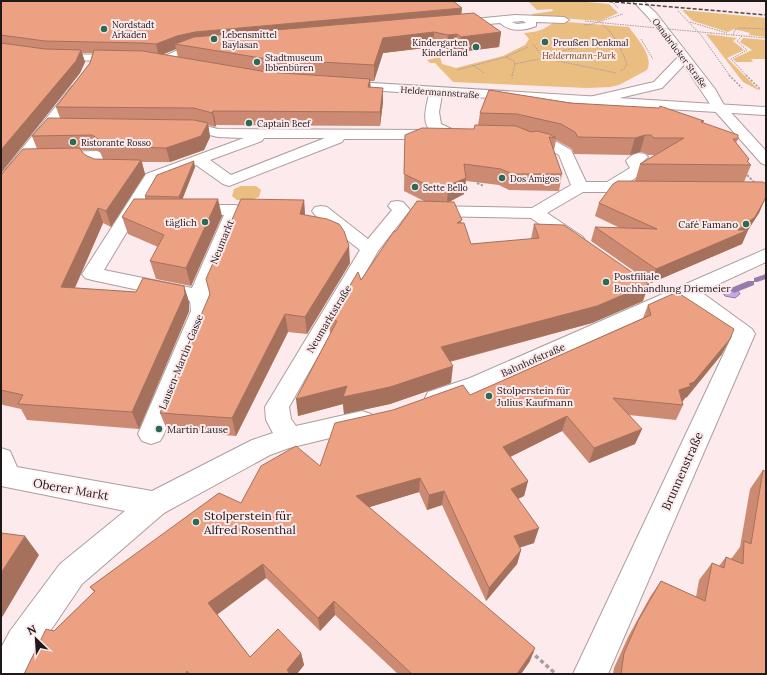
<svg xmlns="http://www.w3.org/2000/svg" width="767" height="675" font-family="Lora,serif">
<rect width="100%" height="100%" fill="#fceaec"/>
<!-- green -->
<g fill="#eabd81">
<path d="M528,1H576L609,4L618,13L600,21L533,16L532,14L553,11L552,9L537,10Z"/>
<path d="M682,10L766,18V37L749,35L750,33L734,29L728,32L693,21Z"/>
<path d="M555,21L629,27C637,39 654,56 647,70L619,85L610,87L587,88L453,82L435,63H430L427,60L440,57L442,64L456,68L503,56L525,45L529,39L524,33C537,32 545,30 555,21Z"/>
<path d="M706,34L737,38L733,41L744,50L727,58L760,91L743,82Z"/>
<path d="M743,38L766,40V59H751L753,62H736L733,59L752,50L740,42Z"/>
<path d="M241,186H256L261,190L259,197L251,200H237L232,196L234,189Z"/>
</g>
<!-- water -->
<path fill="#c8a6e8" stroke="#957caa" d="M722,287C729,286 737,287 740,294L735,298L725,296L720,290Z"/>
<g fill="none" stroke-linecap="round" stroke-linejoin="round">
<!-- stream -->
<path fill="#957caa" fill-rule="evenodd" d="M766,274V279L757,282H754V285L734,293L730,290L731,288L748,281H754V278Z"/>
<!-- minor casing -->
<g stroke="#ad9d9f" stroke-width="2">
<g id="minor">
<path d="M515,15L564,17L569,20L564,23L536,22V26C524,31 510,32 500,23L453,27L448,24L453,21ZM523,21L526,23L517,24L511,22Z"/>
<path d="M206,44L212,47L210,49L187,54L162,65L158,63L156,61L158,59L180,49Z"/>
<path d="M1,47L49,54L122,55L126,56L128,58L126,60L122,61L49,60L1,53Z"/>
<path d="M340,81L766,107V115L442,95L439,112L441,124L458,132L460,135L458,138L453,139L440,134L428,139H344L342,142L229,186L223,184L196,165L158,180L104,270L192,288L224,215H191L185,214L182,210L185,206L191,205H235L241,206L244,210L209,296L213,311L164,434L160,441L151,444L142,441L138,434L191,311L190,301L92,280L85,278L82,274L146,174L244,138L218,137L197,132L175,131L173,128L175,125L197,124L218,129L430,130C421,121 427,105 429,94L336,88L334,85L336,82ZM264,138H325L231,175L210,160L262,141Z"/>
<path d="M77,85L82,86L83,89L82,92L7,189L1,191V175L72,86Z"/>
<path d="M526,135L557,142L571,150L586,182H607L630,168L626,161C631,154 638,152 645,154L648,157L642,162L647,169L645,172L629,182L646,184L648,187L646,190L640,192H583L547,213L583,237L585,241L583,245L576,247L569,245L531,218L428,216L422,215L419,211L422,207L428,206L532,208L571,185L559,155L547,148L521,142L519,139L521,136Z"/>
<path d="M97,151L102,153L105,156L101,161L103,163L122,165L124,168L122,171C111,174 88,174 86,161L59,162L54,160L51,157L54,154L59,152Z"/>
<path d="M397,201L403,202L410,210L378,251L289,407L291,419L296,426L362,411L371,414L375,421L371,428L289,448L270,455L164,513L82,584L34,655L24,674H1V648L10,631L60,564L125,511L1,486V448L10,451L17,467L152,491L252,440L273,433L266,420L265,407L360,250L315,215L312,211L315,207L321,206L327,207L368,239L392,210L388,206L391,202Z"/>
<path d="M766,249V262L701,292L752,329L755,334L608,674H573L732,336L685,299L486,390L437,407L428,404L425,398L428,392L470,378Z"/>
</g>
</g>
<!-- major casing -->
<g stroke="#ad9d9f" stroke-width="2">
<path id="major" d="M633,1H643L656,13L715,89L724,105L766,151V165L761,163L714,110L684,65L662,88L590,105L585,104L583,101L585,98L654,82L678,57L648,17Z"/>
</g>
<!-- path-far3 -->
<g stroke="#aa9c9e" stroke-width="1" stroke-dasharray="1.5 1" stroke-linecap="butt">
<path d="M612,1L618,8"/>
<path d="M678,11L701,35L730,76"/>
<path d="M585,21L615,24"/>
<path d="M600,22C613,32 621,48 627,64L624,69L620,71"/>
<path d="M690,22L727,33"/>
<path d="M584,25L592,24L623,14"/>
<path d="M711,33L766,38"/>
<path d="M733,35L735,30L740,28L766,29"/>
<path d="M742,36L737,41L747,50L731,59L747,76"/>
<path d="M641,39L653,59"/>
<path d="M533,44L544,58L616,73"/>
<path d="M541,55L615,40"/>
<path d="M506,57L514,61L515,64L512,76"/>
<path d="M515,64L544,58"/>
<path d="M473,65L484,73"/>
<path d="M457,70L506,57L528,47"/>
</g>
<!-- path-far2 -->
<g stroke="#aa9c9e" stroke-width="1.5" stroke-dasharray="2 1.5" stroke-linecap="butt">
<path d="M729,75L742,88"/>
<path d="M746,75L760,89"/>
<path d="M512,76V75"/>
</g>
<!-- path-far1 -->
<g stroke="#aa9c9e" stroke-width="2" stroke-dasharray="2.5 1.5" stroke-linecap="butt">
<path d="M747,175L755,183"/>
<path d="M477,183L484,186"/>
</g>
<!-- path -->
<path stroke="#aa9c9e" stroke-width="3.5" stroke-dasharray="4 3" stroke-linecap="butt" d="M530,651L556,674"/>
<!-- minor -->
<use href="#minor" fill="#fff" fill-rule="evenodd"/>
<!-- major -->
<use href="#major" fill="#fff" fill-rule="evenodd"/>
<!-- rail -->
<path stroke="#51494a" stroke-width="1.5" stroke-dasharray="4 2" stroke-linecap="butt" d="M603,1L766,15"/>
<!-- path-bridge -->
<path stroke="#aa9c9e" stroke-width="1" stroke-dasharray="1.5 1" stroke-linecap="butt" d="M615,24L711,33"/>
</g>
<!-- wall -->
<g fill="#cb8a71" fill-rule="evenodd">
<path d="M1,1L462,14L501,32L499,47L459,52L456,49L447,50L433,47L383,53L374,81H370V87L383,102L380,126L216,125L215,127L208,125L210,137L204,150L170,162H142L145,174L111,227L103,223L75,288L136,292L184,286L189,302V311L139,429L27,420L21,409L3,405L1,403V175L37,149L32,136L60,118L56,107L90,63L93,53H82L85,62L80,73L1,173ZM176,49L178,57L163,54ZM80,150H97L100,152L103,159H94L85,155Z"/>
<path d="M489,90L703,123L738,139L736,143L749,159L748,162L751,165L744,182L765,199L759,213L748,230L742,244L651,283L591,241L595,227L620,228L595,216L599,203L635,181L640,164L655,155H648L645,153L640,152L630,155L574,154L572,149L556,140L554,151L562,174L559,191L509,190L499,185L466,181L464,194L449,202L462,223L471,244L531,239L534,224L643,301L592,323L450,362L451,383L390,404L344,414L343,404L298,416L330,335L329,320L361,280L396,231L424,201L404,191L405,135L474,129L478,125L480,113Z"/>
<path d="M195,167L182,199L222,216L191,286L156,279L150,261L158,247L128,234L122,217L145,199V196Z"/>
<path d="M304,200L305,215L350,263L307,334L288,332L236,436L167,430L160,413Z"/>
<path d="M648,305L722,354L687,397L685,398L683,401H682L683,405L676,420L629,415L642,429L635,444L589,463L562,431L510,457L528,481L524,496L518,499L534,543L519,547L521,550L517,564L486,601L442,505L427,510L419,492L369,507L530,661L521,674H398L335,615L320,631L266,578L217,614L250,657L301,653L304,665L297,674H24L54,631L94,592L90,587L241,503L470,395L643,318Z"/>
<path d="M763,470L766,674H613L614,668L628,637L650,597L661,581L696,597L699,580L712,563L719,566L726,557L731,559L740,547L750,489Z"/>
</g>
<!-- shaded-wall -->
<g fill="#a5715c">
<path d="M462,8L461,19L175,44L176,49L159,56L156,44L177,36L195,32Z"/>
<path d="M434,32L433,47L383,53L374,81V65L383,38Z"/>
<path d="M501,32L499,47L459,52L461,37Z"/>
<path d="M457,34L456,49L447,50L448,35Z"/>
<path d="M81,50L85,62L80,73L1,173V150Z"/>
<path d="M370,79L371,92L368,87Z"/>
<path d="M383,88V102L380,126V112Z"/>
<path d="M213,111L216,125L215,127L212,113Z"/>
<path d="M208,123L210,137L204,150L170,162L166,148Z"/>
<path d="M645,135L640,152L630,155L635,138Z"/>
<path d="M141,160L145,174L111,227L106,211Z"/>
<path d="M194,161L195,167L181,203L179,197Z"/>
<path d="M466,178L464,194L447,203L448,188L447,186Z"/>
<path d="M218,199L222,216L191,286L186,268Z"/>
<path d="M765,199L759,213L748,230L742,244L651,283L656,269L738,230Z"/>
<path d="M304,200L305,216L300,214Z"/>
<path d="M98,208L103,223L68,303L61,287Z"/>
<path d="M349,246L350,263L307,334L305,317Z"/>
<path d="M649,284L643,301L592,323L440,364L441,347Z"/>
<path d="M184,286L189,302V311L139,429L132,412Z"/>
<path d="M285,314L288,332L236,436L232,418Z"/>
<path d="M730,339L722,354L687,397L685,398L683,401L675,404L679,390L689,384Z"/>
<path d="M453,366L451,383L390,404L344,414L343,404L298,416L296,399L347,386Z"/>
<path d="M567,416L562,431L500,462L503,447Z"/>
<path d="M642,429L635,444L589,463L594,448Z"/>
<path d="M420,478L419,492L357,511L356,496Z"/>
<path d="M528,481L524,496L507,504L511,489Z"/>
<path d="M444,491L442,505L427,510L429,495Z"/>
<path d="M539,528L534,543L510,551L514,536Z"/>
<path d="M25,536L39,555L1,619V573Z"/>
<path d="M521,550L517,564L486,601L489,588Z"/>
<path d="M263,564L266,578L214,617L208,603Z"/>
<path d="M334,601L335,615L320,631L318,618Z"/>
<path d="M535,648L530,661L521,674H517Z"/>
<path d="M301,653L304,665L297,674H288L287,670Z"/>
</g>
<!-- building -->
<g fill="#eca183" stroke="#a5715c">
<path d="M1,1H453L462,8L195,32L177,36L156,44L143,43L45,41L1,35Z"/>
<path d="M474,13L501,32L461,37L457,34L448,35L434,32L383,38L374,65L267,59L175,44L194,37Z"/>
<path d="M1,43L45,49L81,50L76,61L1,150Z"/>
<path d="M94,50L143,51L267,72L370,79L368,87L383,88L380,112L213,111L212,113L194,108L56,107L90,63Z"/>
<path d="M489,90L570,103L659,108L660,106L704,121L701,122L738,135V139H733L749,159L747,161L751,165L640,164L684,138H654L651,135H645L635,138L578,137L575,132L561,124L517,114L480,113Z"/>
<path d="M48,118L194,120L208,123L201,136L166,148L99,146L101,141L92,135L32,136Z"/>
<path d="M475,125L516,126L531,132L537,131L549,134L556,138L549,137L562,174H512L501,169L464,164L466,178L447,186L448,188L425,187L427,185L404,174L405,135L422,128L474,129Z"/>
<path d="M79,148L85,155L94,159L141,160L106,211L98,208L61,287L136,292L143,278L184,286L185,294L132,412L18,404L23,395L1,390V175L23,149Z"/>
<path d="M194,161L179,197L145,196L157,175Z"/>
<path d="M618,181L763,182L766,184V195L765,199L755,217L738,230H748L656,269L595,227L657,229L599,203L613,184Z"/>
<path d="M134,199H218L186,268L150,261L164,235L122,217Z"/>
<path d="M241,199L304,200L300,214L327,219L339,224L344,231L349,246L305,317L285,314L232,418L160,413L210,294L206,279Z"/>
<path d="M417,201L454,202L462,220L457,223H464L471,244L539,238L534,224L564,225L649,284L597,306L441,347L453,366L390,387L343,397L347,386L296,399L337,321L329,320L358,272L361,280L394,231H396Z"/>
<path d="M677,292L734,329L730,339L694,382L689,384L691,386L679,390L683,405L613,398L642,429L594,448L567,416L503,447L528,481L511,489L539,528L514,536L521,550L489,588L444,491L429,495L420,478L356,496L535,648L517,674H412L334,601L318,618L263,564L208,603L250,657L278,629L301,653L287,670L290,674H189L187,671L186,674H24L46,629L54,631L95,591L90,587L219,493L241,503L261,466L296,446L320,466L335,423L393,410L463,385L470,395L651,315L648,305Z"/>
<path d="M763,470L766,472V674H621L624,653L638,621L661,581L705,601L712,563L724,568L726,557L743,564L744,541L751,544Z"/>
<path d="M1,533L25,536L1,573Z"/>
</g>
<!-- markers -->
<g fill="#2c6a56" stroke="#fceaec" stroke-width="1.5">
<circle cx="104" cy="29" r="4"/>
<circle cx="214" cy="39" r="4"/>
<circle cx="545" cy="42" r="4"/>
<circle cx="476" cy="47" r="4"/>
<circle cx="257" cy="62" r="4"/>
<circle cx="249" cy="123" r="4"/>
<circle cx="73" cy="142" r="4"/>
<circle cx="502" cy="178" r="4"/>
<circle cx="415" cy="187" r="4"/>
<circle cx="205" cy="222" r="4"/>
<circle cx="746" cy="224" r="4"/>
<circle cx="606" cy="282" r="4"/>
<circle cx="489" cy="396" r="4"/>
<circle cx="159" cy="429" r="4"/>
<circle cx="196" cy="522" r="4"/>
</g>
<g text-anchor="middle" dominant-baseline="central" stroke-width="4" stroke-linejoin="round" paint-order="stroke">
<!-- far-poi labels -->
<g font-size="9" fill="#1f191a" stroke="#fceaec" text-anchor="start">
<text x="112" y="24">Nordstadt<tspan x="112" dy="10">Arkaden</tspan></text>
<text x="222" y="34">Lebensmittel<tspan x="222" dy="10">Baylasan</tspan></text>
<text x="468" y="42" text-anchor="end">Kindergarten<tspan x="468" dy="10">Kinderland</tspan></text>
<text x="553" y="42">Preußen Denkmal</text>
<text x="265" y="57">Stadtmuseum<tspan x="265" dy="10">Ibbenbüren</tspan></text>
<text x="257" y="123">Captain Beef</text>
<text x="81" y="142">Ristorante Rosso</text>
<text x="510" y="178">Dos Amigos</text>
<text x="423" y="187">Sette Bello</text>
</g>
<!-- far-street labels -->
<g font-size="9" fill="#1f191a" stroke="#fceaec">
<text transform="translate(680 53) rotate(53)">Osnabrücker Straße</text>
<text transform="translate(440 92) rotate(4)">Heldermannstraße</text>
</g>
<!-- far-park labels -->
<g font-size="9" font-style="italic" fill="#70501f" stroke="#fceaec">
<text x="579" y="55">Heldermann-Park</text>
</g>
<!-- poi labels -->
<g font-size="10" fill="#1f191a" stroke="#fceaec" text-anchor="start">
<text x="197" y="222" text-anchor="end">täglich</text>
<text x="738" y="224" text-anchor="end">Café Famano</text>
<text x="614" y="276">Postfiliale<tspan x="614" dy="12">Buchhandlung Driemeier</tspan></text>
<text x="497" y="390">Stolperstein für<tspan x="497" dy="12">Julius Kaufmann</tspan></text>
<text x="167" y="429">Martin Lause</text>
</g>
<!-- street labels -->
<g font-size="10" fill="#1f191a" stroke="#fceaec">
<text transform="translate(222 242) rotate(-68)">Neumarkt</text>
<text transform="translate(329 319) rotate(-59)">Neumarktstraße</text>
<text transform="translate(533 360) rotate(-24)">Bahnhofstraße</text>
<text transform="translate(181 362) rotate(-68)">Lausen-Martin-Gasse</text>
</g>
<!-- near-street labels -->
<g font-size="12" fill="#1f191a" stroke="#fceaec">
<text transform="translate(682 471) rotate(-66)">Brunnenstraße</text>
<text transform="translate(71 489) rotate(10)">Oberer Markt</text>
</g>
<!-- near-poi labels -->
<g font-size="12" fill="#1f191a" stroke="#fceaec" text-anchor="start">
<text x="204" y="515">Stolperstein für<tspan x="204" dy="14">Alfred Rosenthal</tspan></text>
</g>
</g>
<!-- border -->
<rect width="767" height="675" fill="none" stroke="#1f191a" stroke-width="4"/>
<!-- north arrow -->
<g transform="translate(36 639) rotate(335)" stroke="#fceaec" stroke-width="3" paint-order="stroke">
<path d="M0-3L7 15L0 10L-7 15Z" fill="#1f191a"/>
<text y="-6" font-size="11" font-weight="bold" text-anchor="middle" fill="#1f191a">N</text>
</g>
</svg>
